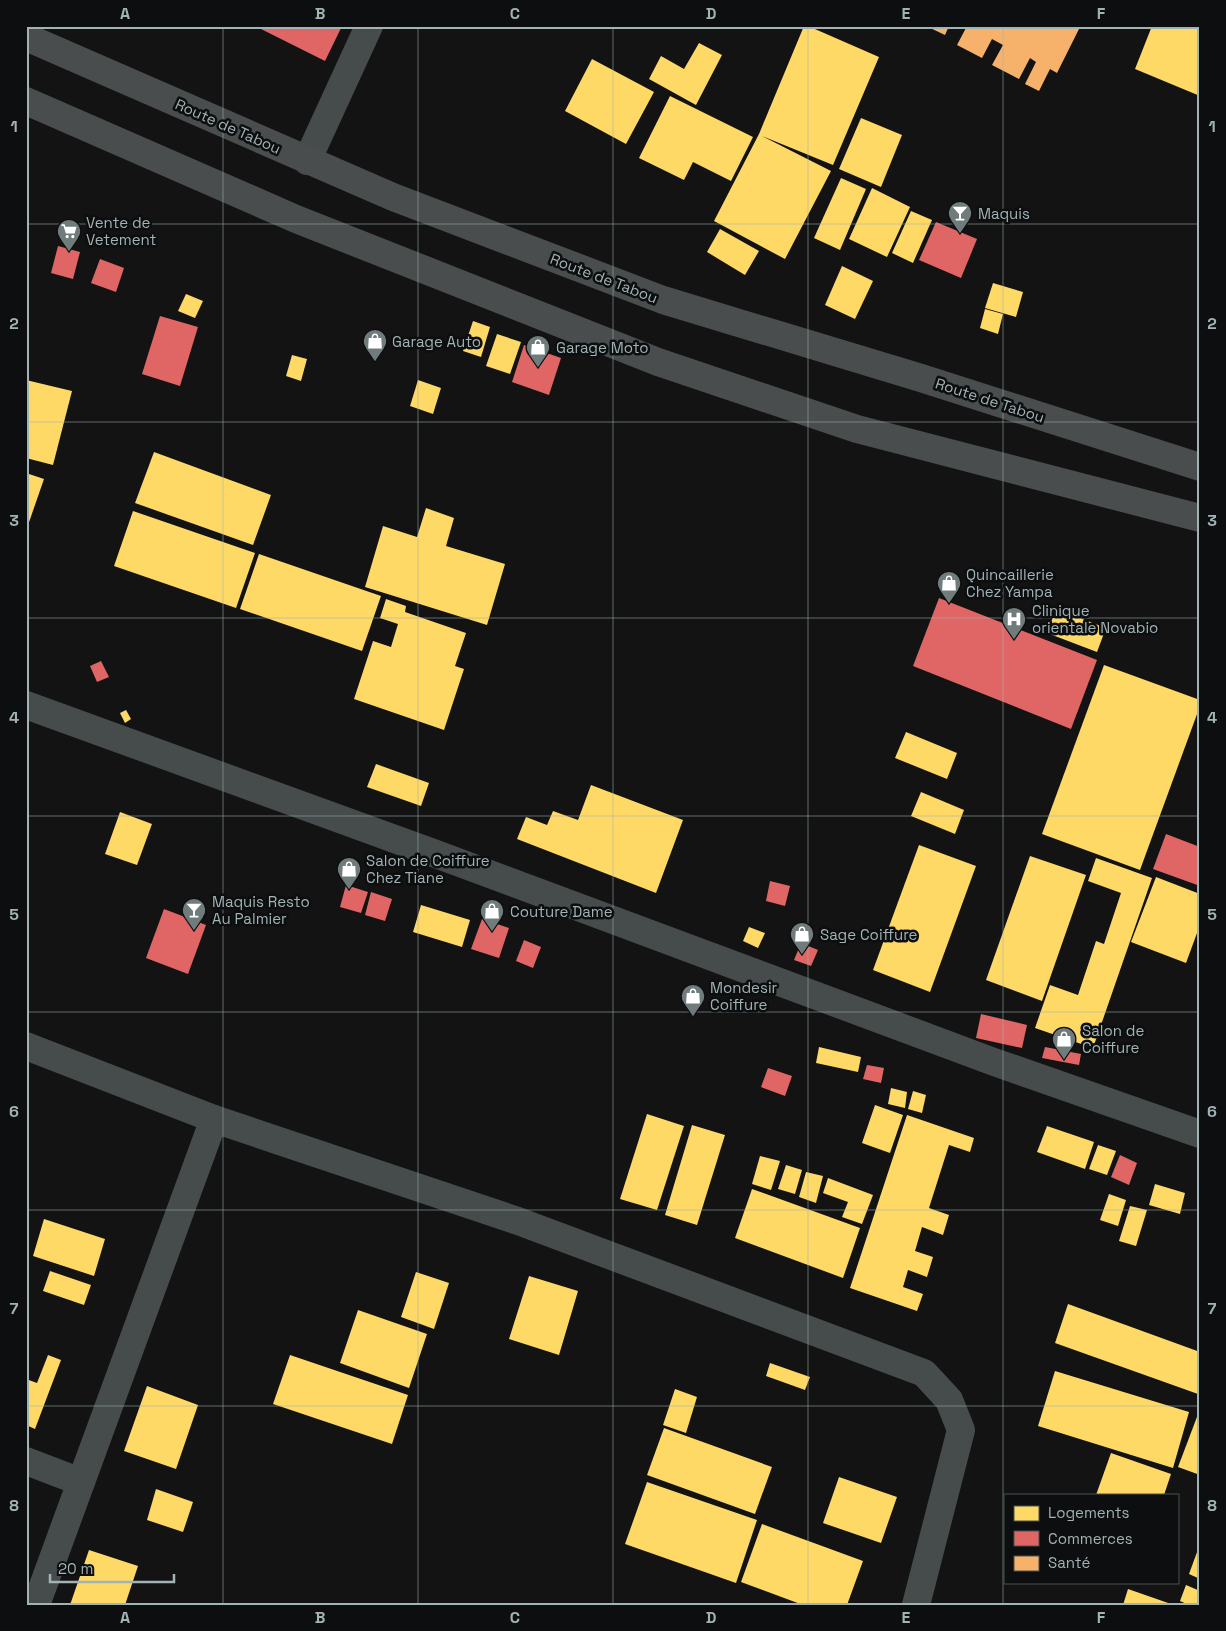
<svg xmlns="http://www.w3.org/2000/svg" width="1226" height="1631" font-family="'Space Grotesk',sans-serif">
<rect width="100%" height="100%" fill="#131313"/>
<!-- homes -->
<g fill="#ffd966">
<path d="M804,26H808L879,57L833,165L762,136L831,171L785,259L714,221L759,134Z"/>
<path d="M1152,26H1200V96L1135,69Z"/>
<path d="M699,43L722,55L696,105L649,79L661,56L684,69Z"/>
<path d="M592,59L654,92L626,144L565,111Z"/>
<path d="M670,96L753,137L731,181L693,162L684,180L639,158Z"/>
<path d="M861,118L902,135L881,187L839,169Z"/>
<path d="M841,178L866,189L840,250L814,238Z"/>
<path d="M872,188L910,207L887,257L849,239Z"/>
<path d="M911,211L932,220L913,263L892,253Z"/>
<path d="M720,229L759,251L745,275L707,252Z"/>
<path d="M842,266L873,281L855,319L825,305Z"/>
<path d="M993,283L1023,292L1016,317L985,308Z"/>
<path d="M186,294L203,301L195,318L178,311Z"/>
<path d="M985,309L1003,314L998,334L980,328Z"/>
<path d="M473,321L490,327L481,357L463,351Z"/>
<path d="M497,334L521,342L510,374L486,366Z"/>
<path d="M292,355L307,359L301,381L286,376Z"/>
<path d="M26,380L72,391L53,465L26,458Z"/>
<path d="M418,380L441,388L433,414L410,406Z"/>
<path d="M154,452L271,495L253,545L135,503Z"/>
<path d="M26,473L44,479L27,528H26Z"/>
<path d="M426,508L454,518L446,546L505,564L487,625L365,587L383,526L417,537Z"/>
<path d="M133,511L255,553L236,608L114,566Z"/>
<path d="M259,554L381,596L362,651L240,609Z"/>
<path d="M386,599L406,606L405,612L466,633L455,666L464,669L444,730L354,699L373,641L391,647L398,624L380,618Z"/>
<path d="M1056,609L1106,628L1097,652L1047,633Z"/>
<path d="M1104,665L1200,700V706L1140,870L1042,834Z"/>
<path d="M126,710L131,719L125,723L120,713Z"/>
<path d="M906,732L957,753L947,779L895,758Z"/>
<path d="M376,764L429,783L421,806L367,787Z"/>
<path d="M591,785L683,820L656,893L517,839L526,817L547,825L553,811L578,820Z"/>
<path d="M921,792L964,810L955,834L911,816Z"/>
<path d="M120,812L152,824L137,865L105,854Z"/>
<path d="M919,845L976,866L930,992L873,970Z"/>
<path d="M1030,856L1086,875L1042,1001L986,980Z"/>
<path d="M1096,858L1152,878L1093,1048L1035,1028L1050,985L1078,995L1096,941L1104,944L1121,893L1088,881Z"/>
<path d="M1156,877L1200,894V925L1186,963L1131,942Z"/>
<path d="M421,905L470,920L462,947L413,932Z"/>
<path d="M749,927L765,933L758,948L743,941Z"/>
<path d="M819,1047L861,1057L858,1072L816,1063Z"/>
<path d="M891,1088L907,1092L905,1108L888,1104Z"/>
<path d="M913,1091L926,1095L922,1113L908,1109Z"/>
<path d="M875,1105L903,1115L890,1153L862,1143Z"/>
<path d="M647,1114L684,1126L657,1210L620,1199Z"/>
<path d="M907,1115L974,1138L970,1152L949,1145L929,1208L949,1215L943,1235L922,1227L915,1251L933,1257L927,1277L908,1270L903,1287L923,1294L917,1311L850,1288Z"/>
<path d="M692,1125L725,1135L697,1225L665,1215Z"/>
<path d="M1047,1126L1094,1142L1085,1169L1037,1152Z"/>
<path d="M1098,1145L1116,1151L1107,1175L1089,1169Z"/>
<path d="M760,1156L780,1161L771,1190L752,1184Z"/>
<path d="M786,1165L802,1170L795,1194L778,1189Z"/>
<path d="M806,1172L823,1176L816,1203L799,1197Z"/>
<path d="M828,1178L873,1195L862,1224L842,1217L848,1202L823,1193Z"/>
<path d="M1155,1184L1185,1193L1180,1214L1149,1205Z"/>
<path d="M752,1189L860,1228L843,1278L735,1238Z"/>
<path d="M1109,1194L1126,1200L1118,1226L1100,1220Z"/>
<path d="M1130,1206L1147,1210L1136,1246L1119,1241Z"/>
<path d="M44,1219L105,1239L94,1276L33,1256Z"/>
<path d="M50,1271L91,1285L84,1305L43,1291Z"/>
<path d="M416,1272L449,1283L434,1329L401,1317Z"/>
<path d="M529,1276L578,1291L559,1355L509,1339Z"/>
<path d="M1068,1304L1200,1352V1389L1198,1394L1055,1343Z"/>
<path d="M358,1310L427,1334L409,1388L340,1363Z"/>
<path d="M48,1355L61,1360L35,1429L26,1425V1379L37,1383Z"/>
<path d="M290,1355L408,1395L392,1444L273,1404Z"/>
<path d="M770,1363L810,1377L805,1390L766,1376Z"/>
<path d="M1055,1371L1189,1412L1173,1468L1038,1426Z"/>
<path d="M147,1386L198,1405L176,1469L124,1451Z"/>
<path d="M675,1389L697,1397L686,1433L663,1425Z"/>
<path d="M1200,1409V1475L1178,1467Z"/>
<path d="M664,1428L772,1467L755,1514L647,1475Z"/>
<path d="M1111,1453L1171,1474L1164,1495H1096Z"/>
<path d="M839,1477L897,1497L881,1543L823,1523Z"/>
<path d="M647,1482L757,1520L736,1583L625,1544Z"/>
<path d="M156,1489L193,1502L183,1532L147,1520Z"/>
<path d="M762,1524L863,1561L847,1605H803L741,1582Z"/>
<path d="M1200,1544V1579L1189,1574Z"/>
<path d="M89,1550L138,1566L125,1605H70Z"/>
<path d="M1186,1585L1200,1591V1605H1189L1180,1601Z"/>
<path d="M1128,1589L1171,1604L1170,1605H1123Z"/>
</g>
<!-- shops -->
<g fill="#e06666">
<path d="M255,26H342L325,61Z"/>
<path d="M936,222L977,239L961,278L919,260Z"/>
<path d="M58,246L80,252L73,279L51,273Z"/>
<path d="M100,259L124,268L116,292L91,283Z"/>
<path d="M160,316L198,327L180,386L142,374Z"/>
<path d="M524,345L561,358L549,395L512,382Z"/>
<path d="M939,598L1097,660L1071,729L913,666Z"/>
<path d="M101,661L109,677L97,682L90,666Z"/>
<path d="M1166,834L1200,847V886L1153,869Z"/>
<path d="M770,881L790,886L785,906L766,901Z"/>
<path d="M346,885L368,892L361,913L340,907Z"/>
<path d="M371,892L392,899L385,921L365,915Z"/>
<path d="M164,909L206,925L188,974L146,958Z"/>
<path d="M482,919L509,928L499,958L471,949Z"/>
<path d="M524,940L541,947L533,968L516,961Z"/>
<path d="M801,943L818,950L811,966L794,960Z"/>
<path d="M981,1014L1027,1025L1022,1048L976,1038Z"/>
<path d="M1045,1047L1081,1054L1079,1065L1042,1058Z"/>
<path d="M867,1065L884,1068L881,1083L863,1079Z"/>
<path d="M768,1068L792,1076L785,1096L761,1087Z"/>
<path d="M1120,1155L1137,1163L1129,1185L1111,1177Z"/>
</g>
<!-- health -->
<g fill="#f6b26b">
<path d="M926,26H949L945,35Z"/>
<path d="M967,26H1074L1079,29L1057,73L1050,69L1039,91L1025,84L1036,62L1030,58L1019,79L992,65L1003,45L992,39L982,58L957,45Z"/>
</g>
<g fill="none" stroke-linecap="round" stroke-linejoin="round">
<!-- street -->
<g stroke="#464b4c" stroke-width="28">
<path d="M307,161L369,26"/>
<path d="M26,705L436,854L994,1062L1200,1134"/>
<path d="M26,1046L214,1119L518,1221L924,1373L949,1400L961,1430L916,1605"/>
<path d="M26,1461L81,1482"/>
<path d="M36,1605L214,1119"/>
</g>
<!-- primary -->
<g stroke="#494d4d" stroke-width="28">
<path d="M26,37L393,197L663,300L921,378L1200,467"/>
<path d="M26,101L296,219L658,362L857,429L1200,518"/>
</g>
</g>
<!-- grid -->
<path fill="none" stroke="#a2b3b5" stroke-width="1" stroke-opacity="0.55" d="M223,26V1605M418,26V1605M613,26V1605M808,26V1605M1003,26V1605M26,224H1200M26,422H1200M26,618H1200M26,816H1200M26,1012H1200M26,1210H1200M26,1406H1200"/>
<!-- icons -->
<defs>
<g id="bar-pin" transform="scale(1.25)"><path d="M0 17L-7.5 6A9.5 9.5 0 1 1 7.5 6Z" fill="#707b7c" stroke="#0d0e0f"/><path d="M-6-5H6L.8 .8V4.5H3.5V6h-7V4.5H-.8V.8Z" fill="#fff"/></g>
<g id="supermarket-pin" transform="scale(1.25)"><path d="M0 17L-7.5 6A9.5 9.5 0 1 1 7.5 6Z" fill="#707b7c" stroke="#0d0e0f"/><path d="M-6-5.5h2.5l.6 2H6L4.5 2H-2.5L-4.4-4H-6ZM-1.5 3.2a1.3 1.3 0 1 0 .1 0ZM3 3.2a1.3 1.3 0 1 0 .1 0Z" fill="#fff"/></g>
<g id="shop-pin" transform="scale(1.25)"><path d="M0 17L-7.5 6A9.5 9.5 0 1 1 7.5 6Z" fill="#707b7c" stroke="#0d0e0f"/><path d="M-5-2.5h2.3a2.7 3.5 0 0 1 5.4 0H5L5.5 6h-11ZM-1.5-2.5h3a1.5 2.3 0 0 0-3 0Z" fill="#fff"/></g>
<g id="hospital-pin" transform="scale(1.25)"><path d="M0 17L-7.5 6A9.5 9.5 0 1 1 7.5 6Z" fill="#707b7c" stroke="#0d0e0f"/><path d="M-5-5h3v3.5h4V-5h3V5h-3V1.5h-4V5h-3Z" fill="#fff"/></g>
</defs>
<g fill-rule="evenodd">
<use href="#bar-pin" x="960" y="213"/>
<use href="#supermarket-pin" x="69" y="231"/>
<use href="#shop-pin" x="375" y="341"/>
<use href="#shop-pin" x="538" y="347"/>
<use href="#shop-pin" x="949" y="583"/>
<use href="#hospital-pin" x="1014" y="619"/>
<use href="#shop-pin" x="349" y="869"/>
<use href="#bar-pin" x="194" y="910"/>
<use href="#shop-pin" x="492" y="911"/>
<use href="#shop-pin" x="802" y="934"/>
<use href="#shop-pin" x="693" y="996"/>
<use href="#shop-pin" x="1064" y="1039"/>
</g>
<g text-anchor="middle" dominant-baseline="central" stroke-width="5" stroke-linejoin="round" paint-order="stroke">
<!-- street labels -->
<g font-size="15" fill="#a2b3b5" stroke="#0d0e0f">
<text transform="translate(228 126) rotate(24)">Route de Tabou</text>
<text transform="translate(604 278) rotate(21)">Route de Tabou</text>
<text transform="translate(990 400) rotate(18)">Route de Tabou</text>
</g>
<!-- poi labels -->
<g font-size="15" fill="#a2b3b5" stroke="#0d0e0f" text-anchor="start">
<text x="978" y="213">Maquis</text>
<text x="86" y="222">Vente de<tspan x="86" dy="17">Vetement</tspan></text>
<text x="392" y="341">Garage Auto</text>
<text x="556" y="347">Garage Moto</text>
<text x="966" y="574">Quincaillerie<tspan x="966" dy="17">Chez Yampa</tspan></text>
<text x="1032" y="610">Clinique<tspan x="1032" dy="17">orientale Novabio</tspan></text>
<text x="366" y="860">Salon de Coiffure<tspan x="366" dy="17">Chez Tiane</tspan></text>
<text x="212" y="901">Maquis Resto<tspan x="212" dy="17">Au Palmier</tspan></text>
<text x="510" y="911">Couture Dame</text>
<text x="820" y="934">Sage Coiffure</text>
<text x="710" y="987">Mondesir<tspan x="710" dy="17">Coiffure</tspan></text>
<text x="1082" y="1030">Salon de<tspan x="1082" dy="17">Coiffure</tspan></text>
</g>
</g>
<!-- border -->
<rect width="1226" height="1631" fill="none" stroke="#0d0e0f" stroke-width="55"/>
<!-- legend -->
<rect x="1004" y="1494" width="175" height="90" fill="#0d0e0f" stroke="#495051"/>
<rect x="1014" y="1506" width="25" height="15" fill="#ffd966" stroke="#495051"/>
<text x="1048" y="1518" font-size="15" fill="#a2b3b5">Logements</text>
<rect x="1014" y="1531" width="25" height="15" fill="#e06666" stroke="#495051"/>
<text x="1048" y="1544" font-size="15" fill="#a2b3b5">Commerces</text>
<rect x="1014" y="1556" width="25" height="15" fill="#f6b26b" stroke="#495051"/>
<text x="1048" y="1568" font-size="15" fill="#a2b3b5">Santé</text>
<!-- scale -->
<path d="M50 1574v8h124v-8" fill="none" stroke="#a2b3b5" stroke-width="2.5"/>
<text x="58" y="1574" font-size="15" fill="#a2b3b5" stroke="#0d0e0f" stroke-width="4" paint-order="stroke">20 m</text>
<rect x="28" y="28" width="1170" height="1576" fill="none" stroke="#a2b3b5" stroke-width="2"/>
<g font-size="16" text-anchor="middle" font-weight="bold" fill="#a2b3b5">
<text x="125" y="19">A</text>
<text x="320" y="19">B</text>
<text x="515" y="19">C</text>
<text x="711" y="19">D</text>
<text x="906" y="19">E</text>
<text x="1101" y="19">F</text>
<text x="14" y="132">1</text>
<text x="1212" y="132">1</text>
<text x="14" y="329">2</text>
<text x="1212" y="329">2</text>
<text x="14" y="526">3</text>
<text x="1212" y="526">3</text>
<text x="14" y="723">4</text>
<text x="1212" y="723">4</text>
<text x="14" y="920">5</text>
<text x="1212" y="920">5</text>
<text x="14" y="1117">6</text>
<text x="1212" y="1117">6</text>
<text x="14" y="1314">7</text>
<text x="1212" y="1314">7</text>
<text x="14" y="1511">8</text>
<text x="1212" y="1511">8</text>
<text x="125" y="1623">A</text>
<text x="320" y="1623">B</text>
<text x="515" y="1623">C</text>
<text x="711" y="1623">D</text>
<text x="906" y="1623">E</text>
<text x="1101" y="1623">F</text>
</g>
</svg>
